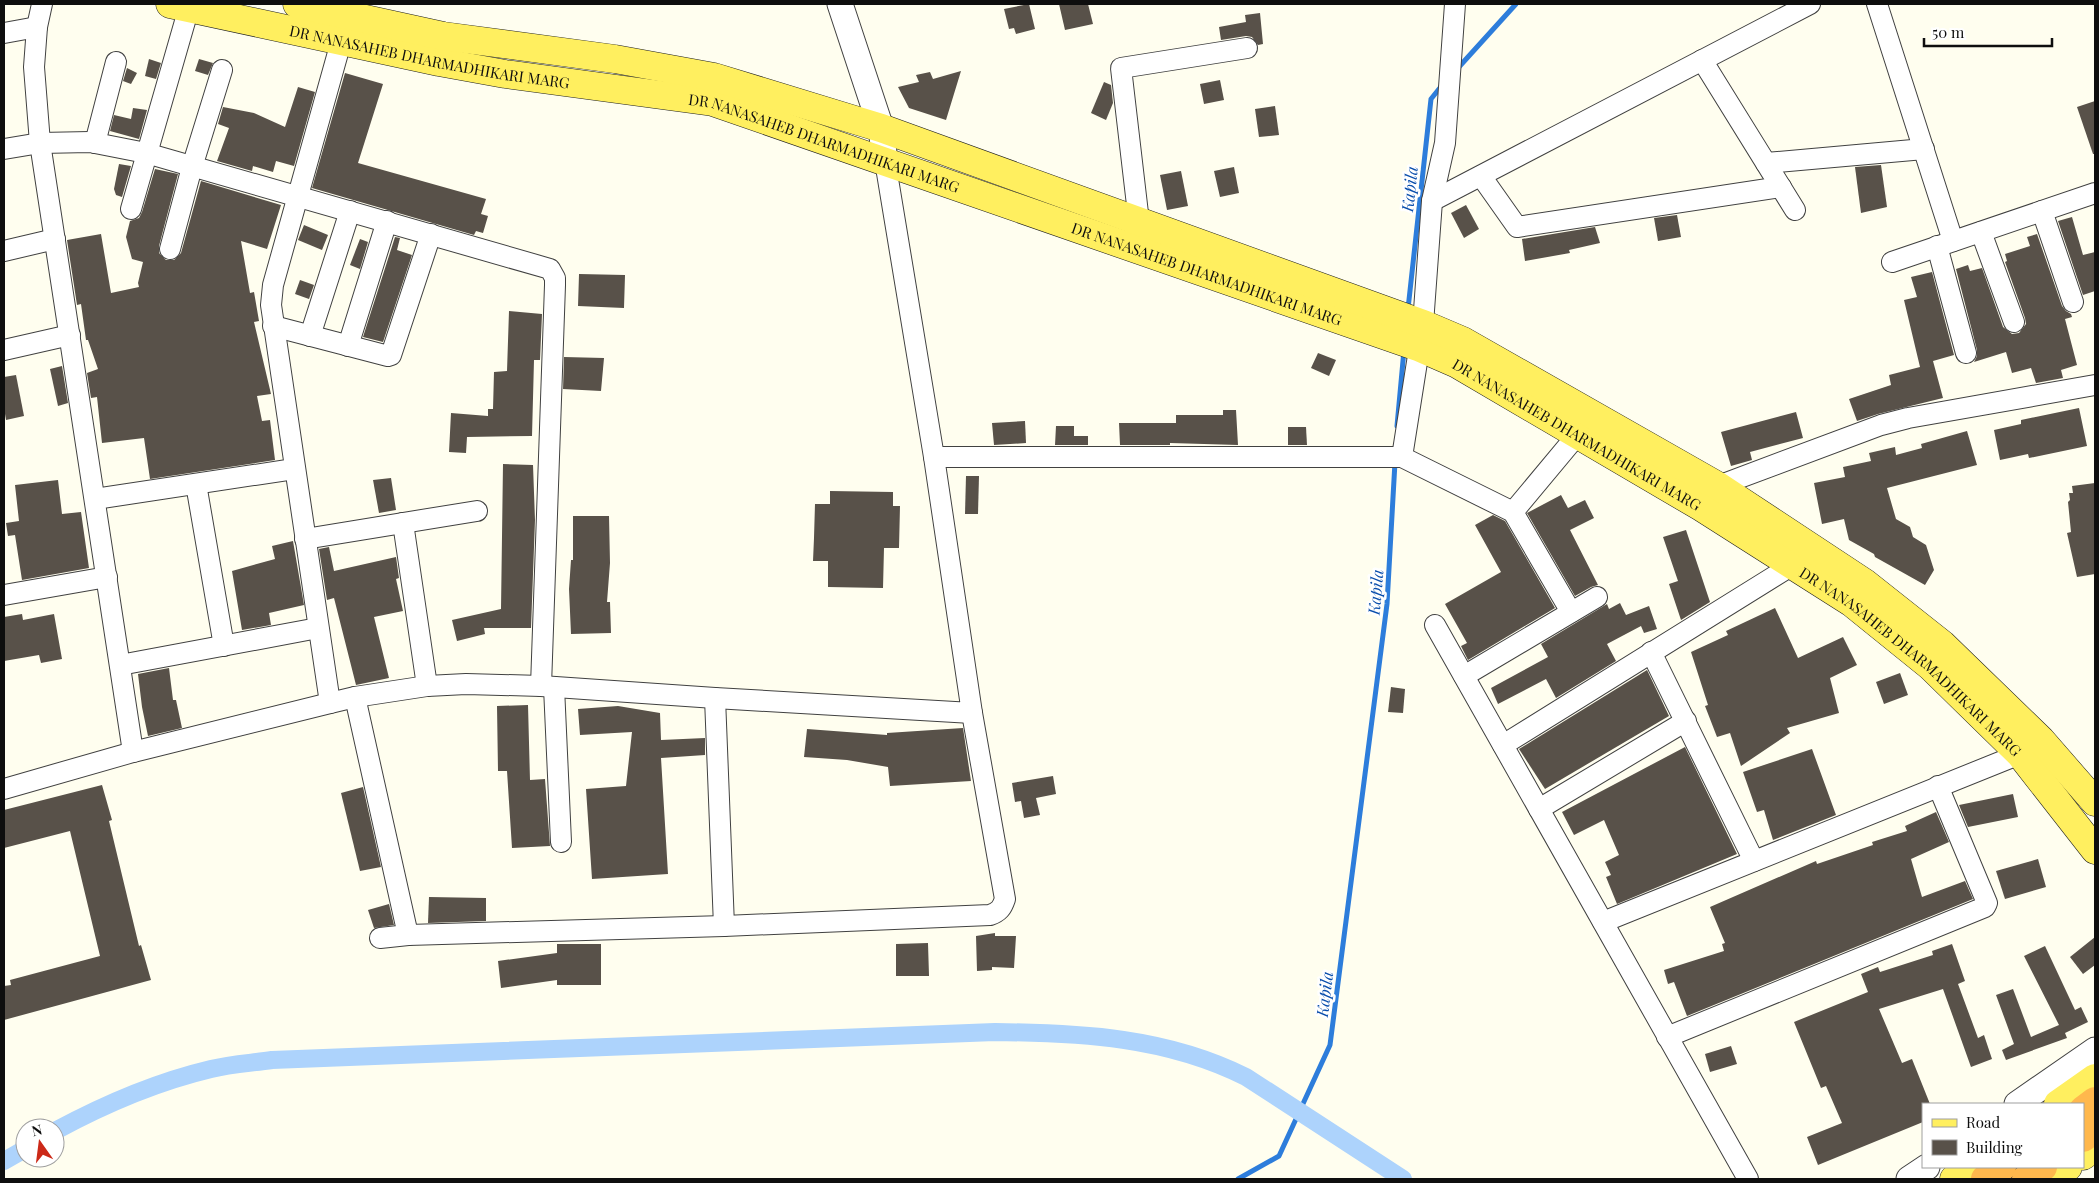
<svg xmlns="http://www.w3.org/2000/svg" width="2099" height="1183" font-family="'Playfair Display',serif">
<rect width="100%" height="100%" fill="#fffeef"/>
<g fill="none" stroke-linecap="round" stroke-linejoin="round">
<!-- stream -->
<g stroke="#2d7ddb" stroke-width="5">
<path d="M1458,68L1516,4"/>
<path d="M1408,309L1431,99L1443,84"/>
<path d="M1397,426L1404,350"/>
<path d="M1238,1179L1279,1156L1330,1045L1387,604L1395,462"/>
</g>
<!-- canal -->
<g stroke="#add3fc" stroke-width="18">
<path d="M55,1131C105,1104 156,1082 211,1069C231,1064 252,1063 272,1060L995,1032C1082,1033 1166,1037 1246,1077L1403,1179"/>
<path d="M4,1161L25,1149"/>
</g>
</g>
<!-- building -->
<g fill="#585149">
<path d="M1029,4L1035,29L1016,34L1014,28L1009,29L1004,9Z"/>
<path d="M1059,4H1088L1093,24L1065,30Z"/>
<path d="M1260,13L1263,44L1258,45L1252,37L1246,36L1221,40L1219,27L1246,22L1245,15Z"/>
<path d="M149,59L161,63L156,79L145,76Z"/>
<path d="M199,59L213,63L208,75L195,71Z"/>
<path d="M127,68L137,73L131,84L123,81Z"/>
<path d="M961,71L946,120L909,108L898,87L919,82L916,75L930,72L933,79Z"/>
<path d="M345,73L383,84L358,163L486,199L481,214L488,216L483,233L476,231L474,235L312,188Z"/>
<path d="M1220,80L1224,100L1204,104L1200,84Z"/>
<path d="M1104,82L1111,85L1113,103L1106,120L1091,113Z"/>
<path d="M298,87L315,92L294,166L276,161L273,172L253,166L252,171L217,161L229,128L218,124L223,107L254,113L285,127Z"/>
<path d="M2095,101V154H2093L2077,107Z"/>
<path d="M1275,106L1279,135L1259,137L1255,109Z"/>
<path d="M133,108L147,110L139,139L110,131L114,115L131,119Z"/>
<path d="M119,164L131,166L122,197L116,195L114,189Z"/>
<path d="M1881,165L1887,207L1861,213L1855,167Z"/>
<path d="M1234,167L1239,193L1220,197L1214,171Z"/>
<path d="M155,169L178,174L159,246V253L166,260H174L181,253L201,181L281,205L267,249L241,241L250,293L254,292L259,321L254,322L271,394L257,396L262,421L270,420L275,460L150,479L144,438L102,443L97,397L91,398L87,373L98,369L88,340H86L81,304L77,305L67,240L101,234L111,293L139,287L138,283L143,262L132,259L126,237L130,221L139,218L142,212Z"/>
<path d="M1181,171L1188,206L1167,210L1160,175Z"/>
<path d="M1466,205L1479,229L1464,238L1451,213Z"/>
<path d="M1677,215L1681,237L1658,241L1654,218Z"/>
<path d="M2072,217L2083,255L2095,252V291L2083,295L2058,221Z"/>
<path d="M304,225L328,235L322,250L298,240Z"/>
<path d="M1595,227L1600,243L1569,250L1570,253L1525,261L1522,239Z"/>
<path d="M2037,234L2062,306L2066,311L2071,314L2072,317L2065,319L2077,365L2061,370L2063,378L2036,383L2031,368L2012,373L2006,352L1974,362L1977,356V350L1956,269L1968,265L1970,271L1982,268L2003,327L2012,334L2019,333L2026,324L2025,318L2005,262L2007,261L2005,254L2030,246L2027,237Z"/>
<path d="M395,237L400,238L397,250L412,255L383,342L363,337Z"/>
<path d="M360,239L368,242L360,269L350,265Z"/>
<path d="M1932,272L1954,355L1933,361L1943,398L1878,414L1857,421L1849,399L1891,385L1889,375L1920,367L1904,300L1917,297L1911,277Z"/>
<path d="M579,274L625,275L624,308L578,306Z"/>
<path d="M300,280L314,285L309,299L295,294Z"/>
<path d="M509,311L542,314L540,360H534L532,436L467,437L466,453L449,452L451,413L488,416V409H493L494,372L507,371Z"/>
<path d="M1318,353L1336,360L1329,376L1311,368Z"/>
<path d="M564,357L604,358L601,391L563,389Z"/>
<path d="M62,366L68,403L58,406L50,369Z"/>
<path d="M16,375L24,416L6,420L4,408V377Z"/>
<path d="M2079,408L2087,446L2029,458L2028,454L2000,460L1994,430L2021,424V420Z"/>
<path d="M1223,410H1236L1238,445L1170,443V445H1120L1119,423H1176V415H1223Z"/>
<path d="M1796,412L1803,438L1750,452L1752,460L1731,466L1721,432Z"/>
<path d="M1025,421L1026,443L994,445L992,423Z"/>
<path d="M1056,426H1074V436H1088V445H1055Z"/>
<path d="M1288,427H1306L1307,445H1288Z"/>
<path d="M1967,431L1977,465L1887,488L1896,519L1910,527L1913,537L1926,545L1934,570L1925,585L1875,557L1874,554L1849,540L1844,519L1822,524L1814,483L1845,477L1843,467L1871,461L1869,453L1895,447L1896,455L1922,448L1921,444Z"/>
<path d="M503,464L533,465L535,520L531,628H484L485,634L457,641L452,620L501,609Z"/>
<path d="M966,476H979L978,514H965Z"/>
<path d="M391,478L396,510L379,513L373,480Z"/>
<path d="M58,480L62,514L81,512L89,568L22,580L15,535L8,536L6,523L19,521L15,485Z"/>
<path d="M2095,483V574L2077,577L2067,533L2071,532L2068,502L2070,500L2069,493H2073L2072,486Z"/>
<path d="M830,491L893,492V506H900L899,548H884L883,588L828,587V561H813L814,538L815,504H830Z"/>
<path d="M1561,495L1568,508L1585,500L1594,518L1570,530L1598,585L1591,587L1575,596L1527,513Z"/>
<path d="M1493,515L1505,521L1555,608L1468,660L1461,646L1467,643L1445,604L1501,572L1475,525Z"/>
<path d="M573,516H609L610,563L607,602H610L611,633L571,634L569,589L571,560H573Z"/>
<path d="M1686,530L1710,602L1681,620L1669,584L1678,581L1663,537Z"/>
<path d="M293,541L304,605L269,613L271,625L242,630L232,571L275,559L272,546Z"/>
<path d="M329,547L334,571L396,557L399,578L396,579L403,611L374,617L389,678L356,685L334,598L327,600L319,549Z"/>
<path d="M1620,603L1626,615L1649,606L1657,629L1644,633L1641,626L1607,644L1616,661L1556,698L1546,679L1498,704L1491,688L1548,657L1541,644L1607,604L1609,609Z"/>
<path d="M1775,608L1798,658L1843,637L1857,665L1830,678L1839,713L1787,728L1790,733L1741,766L1730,733L1717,737L1705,706L1708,705L1691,652L1728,635L1726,631Z"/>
<path d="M22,614L23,620L54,614L62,659L41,663L39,655L4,661V617Z"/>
<path d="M169,668L173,700H176L182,728L148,736L142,707L138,674Z"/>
<path d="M1647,670L1669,716L1545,789L1519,749Z"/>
<path d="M1900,673L1908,695L1884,704L1876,682Z"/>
<path d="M1391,687L1405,689L1403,713L1388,712Z"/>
<path d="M528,705L530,780L545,779L550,846L512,848L507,771H498L497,706Z"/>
<path d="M618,706L660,713L661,740L705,738V755L661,758L668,874L592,879L586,789L626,786L632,732L580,735L578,709Z"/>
<path d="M963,728L971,781L890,786L888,767L847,760L804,757L807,729L887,735V733Z"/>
<path d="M1685,747L1737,854L1617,904L1606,877L1611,875L1605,862L1619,855L1604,820L1574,835L1562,812Z"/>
<path d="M1812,749L1836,815L1773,840L1764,810L1757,812L1743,772Z"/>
<path d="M1053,776L1056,794L1036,798L1040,815L1024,818L1021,801L1015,802L1012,783Z"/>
<path d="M102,785L112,820L109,821L139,946L141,945L151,980L4,1020V986L11,985L10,980L100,956L70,831L4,848V810Z"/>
<path d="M363,787L381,867L360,871L341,793Z"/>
<path d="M2013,794L2018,817L1968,827L1959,805Z"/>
<path d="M1936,812L1949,842L1911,859L1922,897L1965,881L1973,899L1687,1016L1674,982L1668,984L1664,970L1724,951L1722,944L1725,943L1710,907L1816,861L1817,864L1873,845L1872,842L1907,831L1905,826Z"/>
<path d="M2038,859L2046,887L2005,899L1996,871Z"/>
<path d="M429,897L486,898V921L428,923Z"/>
<path d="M389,904L394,925L374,928L368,910Z"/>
<path d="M995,933V936H1016L1014,968L992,967V970L977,971L976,936Z"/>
<path d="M2095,937V965L2083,974L2070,957Z"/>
<path d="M928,943L929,976H896V944Z"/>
<path d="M557,944H601V985H557V980L501,988L498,961L557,953Z"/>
<path d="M1952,944L1965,981L1958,984L1978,1038L1984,1035L1992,1059L1971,1067L1943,989L1879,1009L1902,1063L1912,1059L1930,1104H1923V1122L1818,1165L1807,1137L1842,1123L1826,1086L1821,1088L1794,1022L1868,992L1861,974L1878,967L1880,972L1933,955L1932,951Z"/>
<path d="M2045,946L2075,1010L2081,1007L2088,1022L2065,1033L2067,1038L2006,1060L2002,1050L2014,1044L1996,995L2013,989L2031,1037L2059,1025L2024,956Z"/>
<path d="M1731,1046L1737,1064L1710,1072L1705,1054Z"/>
</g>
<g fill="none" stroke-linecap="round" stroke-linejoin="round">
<!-- minor casing -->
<g stroke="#414141" stroke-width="22">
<g id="minor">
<path d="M42,4L37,27L34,67L40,143L133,752"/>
<path d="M1877,4L1953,241"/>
<path d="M4,33L37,27"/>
<path d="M1702,60L1795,210"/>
<path d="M95,143L116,62"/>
<path d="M4,149L40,143L90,142L146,153L550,269L555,278V285L541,686"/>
<path d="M1766,163L1924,149"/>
<path d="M1481,176L1517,227L1781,187"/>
<path d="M1432,201L1810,4"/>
<path d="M131,209L190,4"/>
<path d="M2042,211L2073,302"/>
<path d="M1981,232L2014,322"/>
<path d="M1136,233L1139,222L1121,68L1247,48"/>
<path d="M1937,246L1966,353"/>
<path d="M170,249L192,167L222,70"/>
<path d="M4,251L55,239"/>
<path d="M1892,262L2095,193"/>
<path d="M273,326L388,356L391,355L431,234"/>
<path d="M310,336L350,211"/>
<path d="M348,346L387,221"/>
<path d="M4,350L70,335"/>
<path d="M934,457H1402L1513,512L1571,612"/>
<path d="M1402,457L1423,324L1432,201L1445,143L1455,4"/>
<path d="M196,484L224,646"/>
<path d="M1711,495L1718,486L1881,425L1908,418L2095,385"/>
<path d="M95,499L294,469"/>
<path d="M1513,512L1578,434"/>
<path d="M403,523L427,686"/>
<path d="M305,539L477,511"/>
<path d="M4,595L107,577"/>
<path d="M1435,625L1748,1179"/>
<path d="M1651,652L1754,861"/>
<path d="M120,665L318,628"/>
<path d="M1464,676L1597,597"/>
<path d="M554,687L561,842"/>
<path d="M355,697L408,935"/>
<path d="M715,698L724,926"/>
<path d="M330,703L271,305L273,285L341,42"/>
<path d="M1503,745L1791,566"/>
<path d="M4,789L133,752L330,703L355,697L427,686L466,684L541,686L715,698L972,713L934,457L885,161"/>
<path d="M1539,809L1686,721"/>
<path d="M1603,922L2020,754L2029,748"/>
<path d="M380,938L408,935L724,926L990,915C999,912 1002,908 1005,899L972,713"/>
<path d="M1667,1037L1985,907L1987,903L1938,786"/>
</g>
</g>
<!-- tertiary casing -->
<g stroke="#414141" stroke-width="27">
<g id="tertiary">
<path d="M840,4L881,128L885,161"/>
<path d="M2017,1104L2095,1050"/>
<path d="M1909,1179L1927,1167"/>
</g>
</g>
<!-- primary casing -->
<g stroke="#1f1f1f" stroke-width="29">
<g id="primary">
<path id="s1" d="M170,4L439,62L505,74L713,102L1418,347L1457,364L1701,507L1852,603L1930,666L2020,754L2095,850"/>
<path d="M297,4L443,36L615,59L714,77L881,128L1423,324L1463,341L1718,486L1865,583L1942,644L2041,740L2095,802"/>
<path d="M2058,1104L2095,1078"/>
<path d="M2083,1156L2095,1147"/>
<path d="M1954,1179L1971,1167"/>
<path d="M2050,1179L2068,1167"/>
</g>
</g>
<!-- motorway casing -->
<g stroke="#1f1f1f" stroke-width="29">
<g id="motorway">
<path d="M2083,1110L2095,1101"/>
<path d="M2083,1138L2095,1129"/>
<path d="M1985,1179L2002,1167"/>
<path d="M2026,1179L2043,1167"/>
</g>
</g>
<!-- minor -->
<use href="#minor" stroke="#fff" stroke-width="20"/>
<!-- tertiary -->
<use href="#tertiary" stroke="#fff" stroke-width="25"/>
<!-- primary -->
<use href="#primary" stroke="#ffef5f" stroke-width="28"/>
<!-- motorway -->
<use href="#motorway" stroke="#ffb84d" stroke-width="28"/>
</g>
<g text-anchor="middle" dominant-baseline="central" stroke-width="5" stroke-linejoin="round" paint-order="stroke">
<!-- street labels -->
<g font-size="15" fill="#0e0e0e" stroke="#fff">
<text stroke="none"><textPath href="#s1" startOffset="265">DR NANASAHEB DHARMADHIKARI MARG</textPath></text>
<text stroke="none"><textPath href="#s1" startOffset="670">DR NANASAHEB DHARMADHIKARI MARG</textPath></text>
<text stroke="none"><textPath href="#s1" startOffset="1075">DR NANASAHEB DHARMADHIKARI MARG</textPath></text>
<text stroke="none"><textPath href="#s1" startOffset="1480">DR NANASAHEB DHARMADHIKARI MARG</textPath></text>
<text stroke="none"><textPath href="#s1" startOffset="1885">DR NANASAHEB DHARMADHIKARI MARG</textPath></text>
</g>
<!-- water labels -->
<g font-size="16" font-style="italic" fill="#0a4eac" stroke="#fff">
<text transform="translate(1409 189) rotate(-84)">Kapila</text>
<text transform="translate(1375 592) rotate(-85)">Kapila</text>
<text transform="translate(1324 994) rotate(-83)">Kapila</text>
</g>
</g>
<!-- border -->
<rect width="2099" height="1183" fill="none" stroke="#0e0e0e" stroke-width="10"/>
<!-- legend -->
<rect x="1922" y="1103" width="162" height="65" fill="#ffffff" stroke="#9f9f9f"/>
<rect x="1932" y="1119" width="25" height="8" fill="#ffef5f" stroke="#9f9f9f"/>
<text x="1966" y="1128" font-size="15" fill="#0e0e0e">Road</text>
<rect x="1932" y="1140" width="25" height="15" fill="#585149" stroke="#9f9f9f"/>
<text x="1966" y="1153" font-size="15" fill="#0e0e0e">Building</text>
<!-- north arrow -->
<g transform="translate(40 1143) rotate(346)"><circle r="24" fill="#ffffff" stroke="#9f9f9f"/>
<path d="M0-4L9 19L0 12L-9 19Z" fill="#cc2918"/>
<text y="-8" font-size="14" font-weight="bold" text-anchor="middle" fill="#0e0e0e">N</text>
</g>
<!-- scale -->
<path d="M1924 38v8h128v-8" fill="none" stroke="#0e0e0e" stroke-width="2.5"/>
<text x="1932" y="38" font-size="15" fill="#0e0e0e" stroke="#ffffff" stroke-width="4" paint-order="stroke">50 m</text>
</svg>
